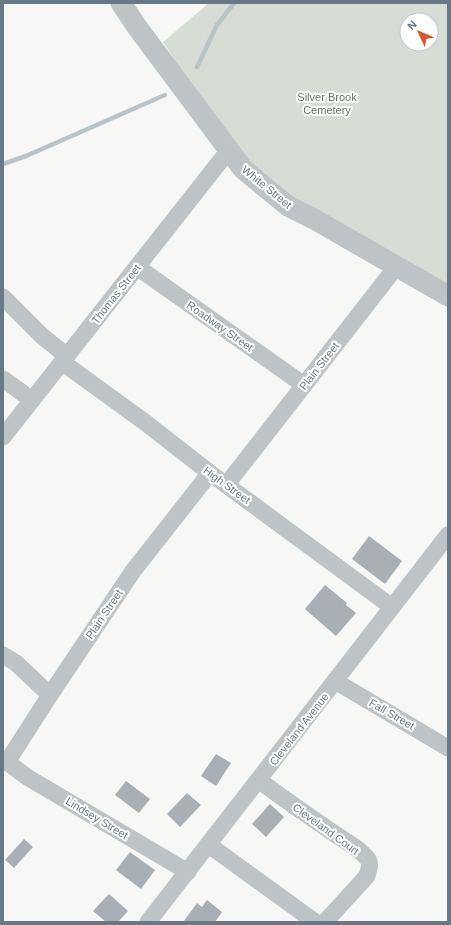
<svg xmlns="http://www.w3.org/2000/svg" width="451" height="925" font-family="Arial,sans-serif">
<rect width="100%" height="100%" fill="#f7f7f5"/>
<!-- green -->
<path fill="#d7dcd4" fill-rule="evenodd" d="M209,3H448V288L264,182L196,93L163,42ZM407,20H431V44H407Z"/>
<g fill="none" stroke-linecap="round" stroke-linejoin="round">
<!-- stream -->
<g stroke="#b8c4c8" stroke-width="4.5">
<path d="M197,67L217,25L234,3"/>
<path d="M3,164L26,156L165,95"/>
</g>
</g>
<!-- building -->
<g fill="#a8b0b5">
<path d="M369,536L402,561L385,584L352,559Z"/>
<path d="M325,585L347,603L346,605L356,613L336,636L305,609Z"/>
<path d="M216,754L231,763L216,786L201,776Z"/>
<path d="M126,781L150,799L139,813L115,795Z"/>
<path d="M187,793L201,805L180,827L167,814Z"/>
<path d="M270,804L284,817L266,837L252,824Z"/>
<path d="M24,839L33,847L14,868L5,860Z"/>
<path d="M130,852L155,870L141,889L116,870Z"/>
<path d="M109,894L128,911L118,922H106L93,911Z"/>
<path d="M207,900L222,912L215,922H186L184,921L197,903L202,907Z"/>
</g>
<g fill="none" stroke-linecap="round" stroke-linejoin="round">
<!-- minor -->
<g stroke="#bec3c6" stroke-width="17">
<path d="M137,267L304,385"/>
<path d="M3,297L42,336L67,356"/>
<path d="M62,362L146,423L210,473L392,607"/>
<path d="M3,379L32,400"/>
<path d="M3,437L229,150"/>
<path d="M227,484L396,267"/>
<path d="M3,655L16,663L50,695"/>
<path d="M335,681L448,748"/>
<path d="M259,780C283,799 308,815 332,832C343,840 363,850 369,861C371,867 368,871 367,876L325,922"/>
<path d="M209,845L315,922"/>
<path d="M188,872L27,777L7,762L50,695L133,571L210,473"/>
<path d="M148,922L448,535"/>
</g>
<!-- tertiary -->
<path stroke="#bec3c6" stroke-width="21" d="M121,3L137,27L243,169L288,206L314,219L448,296"/>
</g>
<g text-anchor="middle" dominant-baseline="central" stroke-width="4" stroke-linejoin="round" paint-order="stroke">
<!-- park labels -->
<g font-size="11" fill="#667762" stroke="#fff">
<text x="327" y="97">Silver Brook<tspan x="327" dy="13">Cemetery</tspan></text>
</g>
<!-- street labels -->
<g font-size="11" fill="#687884" stroke="#fff">
<text transform="translate(267 187) rotate(39)">White Street</text>
<text transform="translate(116 294) rotate(-52)">Thomas Street</text>
<text transform="translate(220 326) rotate(35)">Roadway Street</text>
<text transform="translate(319 366) rotate(-52)">Plain Street</text>
<text transform="translate(227 485) rotate(36)">High Street</text>
<text transform="translate(104 614) rotate(-56)">Plain Street</text>
<text transform="translate(392 714) rotate(30)">Fall Street</text>
<text transform="translate(299 729) rotate(-52)">Cleveland Avenue</text>
<text transform="translate(97 818) rotate(31)">Lindsey Street</text>
<text transform="translate(326 829) rotate(36)">Cleveland Court</text>
</g>
</g>
<!-- border -->
<rect width="451" height="925" fill="none" stroke="#687884" stroke-width="8"/>
<!-- north arrow -->
<g transform="translate(419 32) rotate(314)"><circle r="19" fill="#ffffff" stroke="#c3c9ce"/>
<path d="M0-3L7 15L0 10L-7 15Z" fill="#db5531"/>
<text y="-6" font-size="11" font-weight="bold" text-anchor="middle" fill="#687884">N</text>
</g>
</svg>
